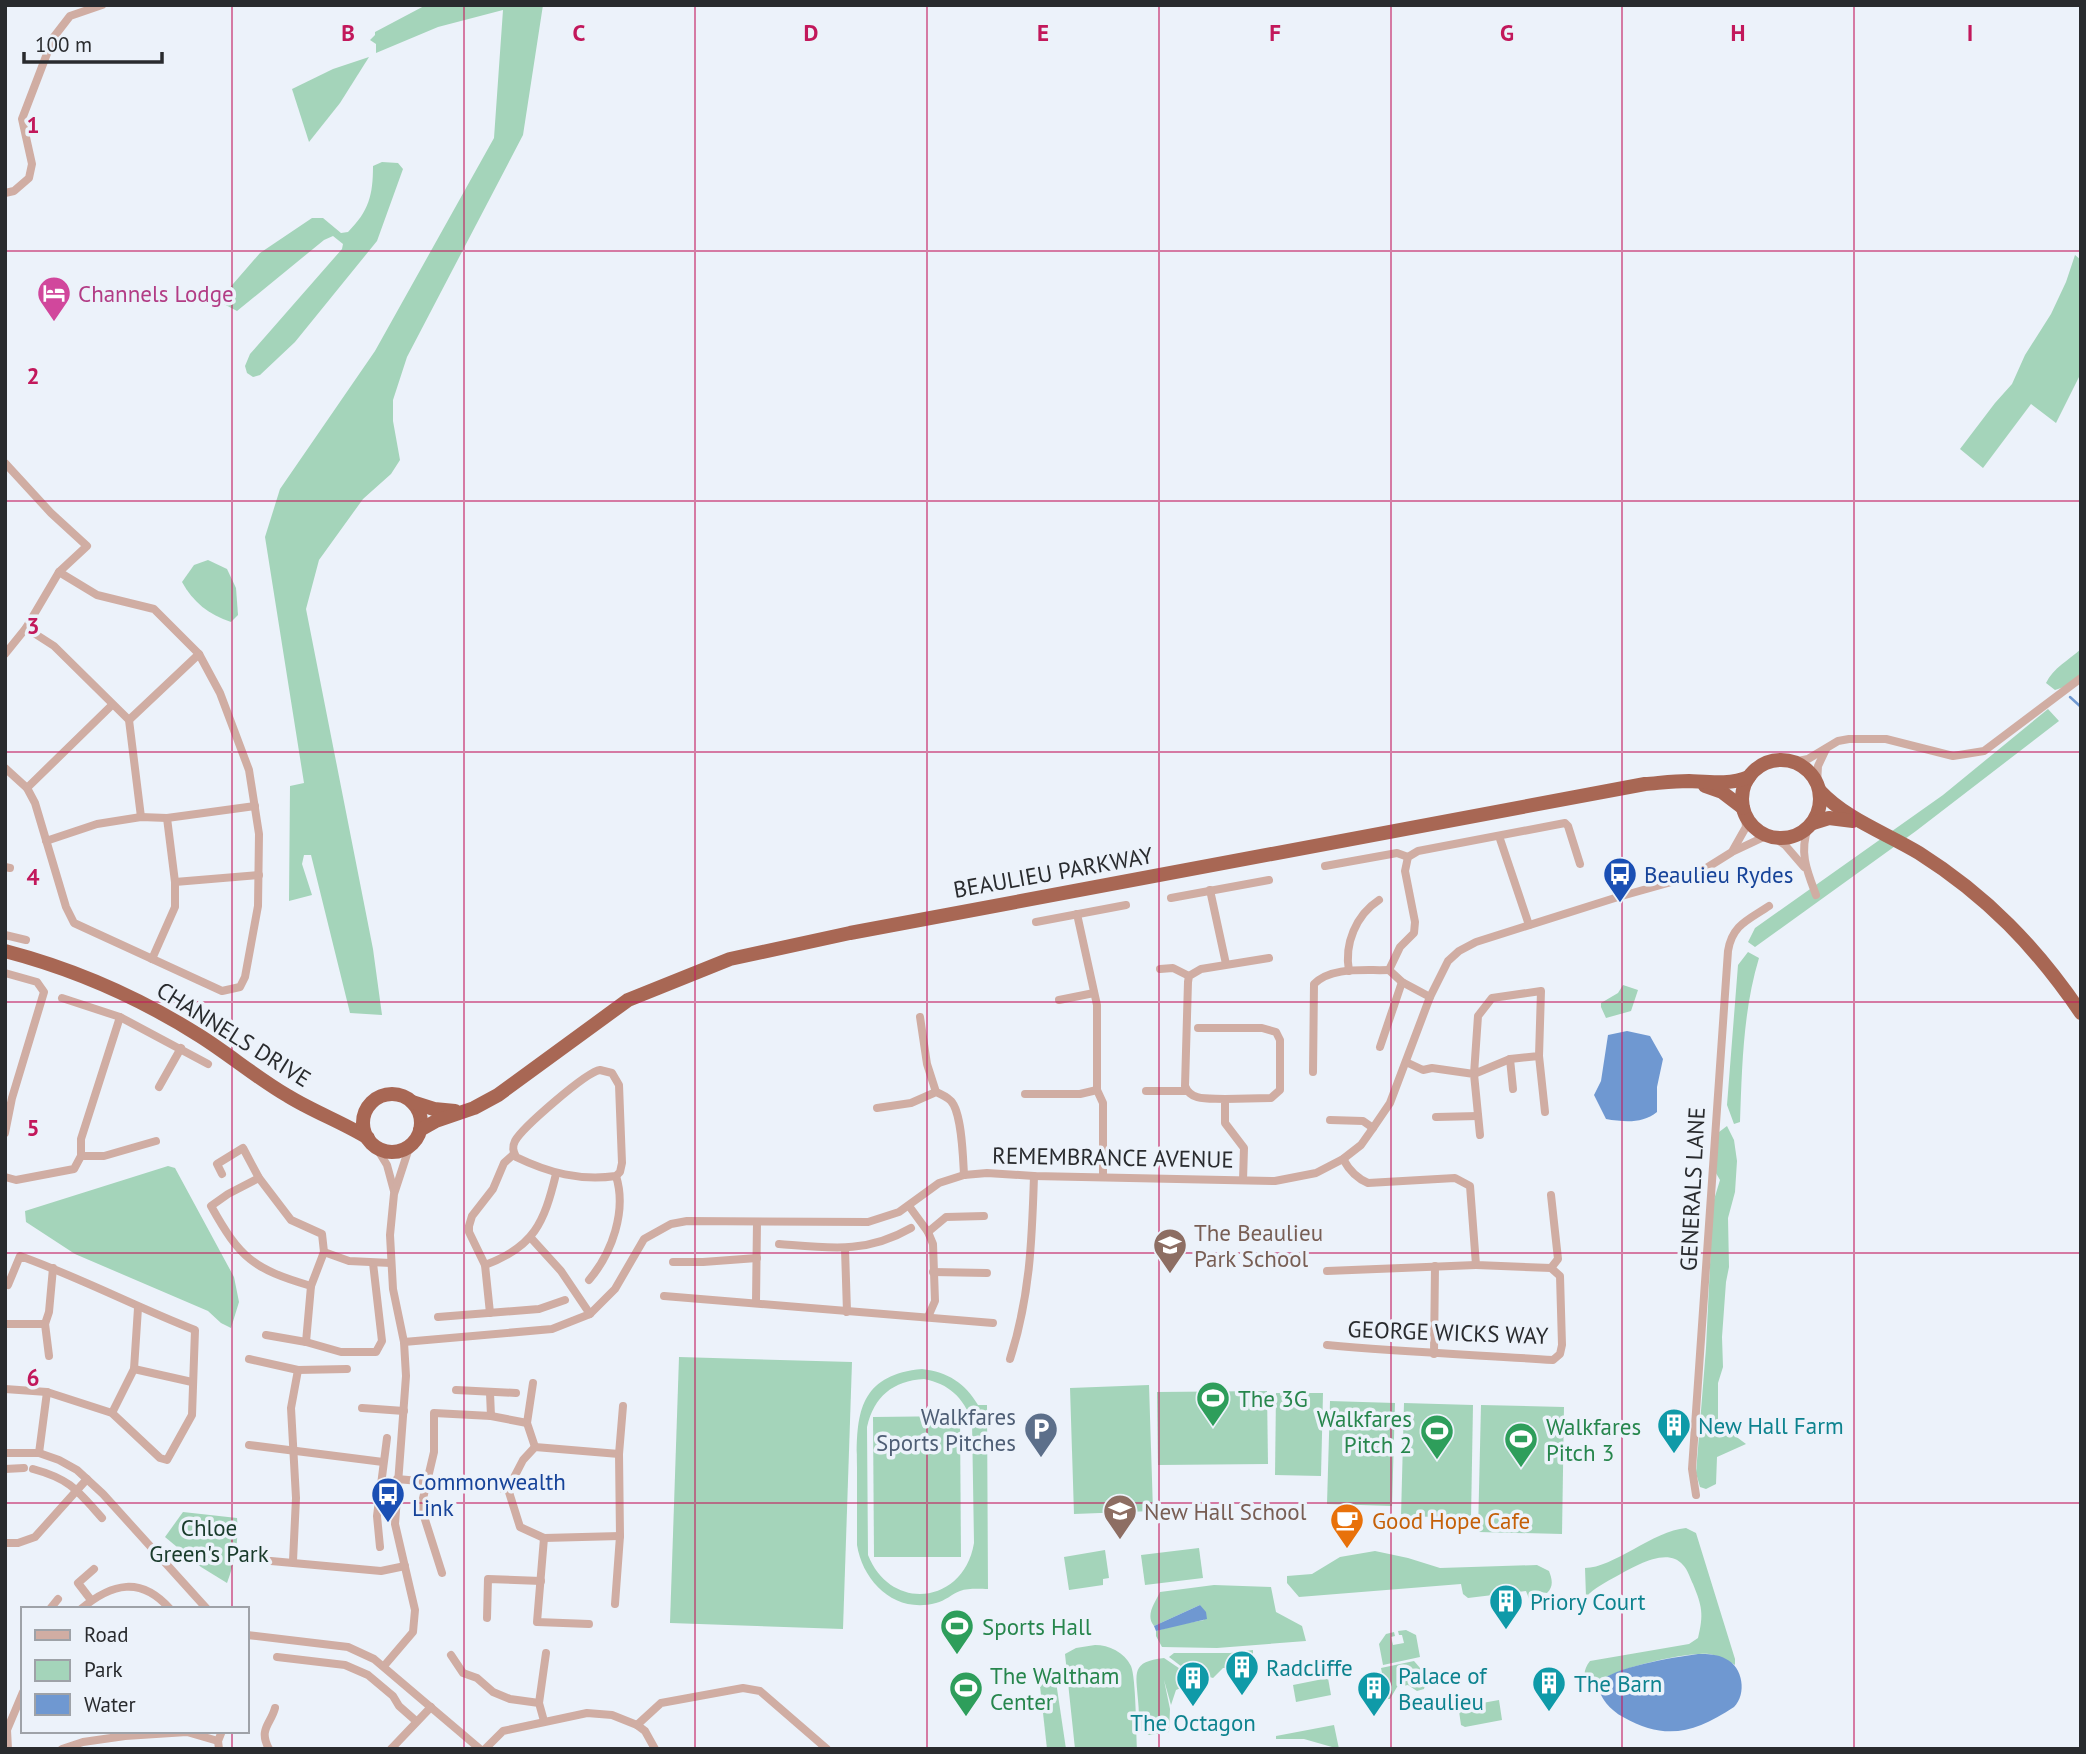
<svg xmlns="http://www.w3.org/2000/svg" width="2086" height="1754" font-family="'PT Sans',sans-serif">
<rect width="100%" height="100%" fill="#ecf2fa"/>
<!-- green -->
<g fill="#a4d4ba" fill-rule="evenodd">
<path d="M426,5H543L523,135L407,357L393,400V421L400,460L391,474L363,499L319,560L306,609L373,949L382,1015L350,1013L311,855H304L302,864L312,895L289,901L290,786L304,783L265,537L280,489L375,351L494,138L503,10L438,27L376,53V44L370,40L375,35V32Z"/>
<path d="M369,57L340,103L309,142L292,89L333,69Z"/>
<path d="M382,162L398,163L403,169L377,241L295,342L260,375L253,377L247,373L245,366L250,354L342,249L343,244L333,236L324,240L237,311L220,302V299L260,253L312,218H323L341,233L348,232C369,211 373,195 373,166Z"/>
<path d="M2075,255L2081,260V373L2056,423L2031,404L1983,468L1960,449L1995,403L2012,384L2025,355L2051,314L2066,282Z"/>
<path d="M208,560L227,569L236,588L238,615L231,622C209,615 193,602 182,582L194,565Z"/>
<path d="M2081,649V674L2064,687L2055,690L2046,683C2053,668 2069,660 2081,649Z"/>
<path d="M2048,709L2059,721L1916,831L1755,947L1748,942L1755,928L1943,795Z"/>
<path d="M1748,952L1759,958C1743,1011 1742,1067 1740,1122L1734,1124L1727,1105L1738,965Z"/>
<path d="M1623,985L1638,990L1631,1011L1606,1018L1601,1007V1003L1618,993Z"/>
<path d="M1727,1126L1734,1140L1737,1161L1735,1192L1728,1218L1729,1267L1726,1282L1722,1337L1723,1367L1718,1383V1423L1746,1444L1717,1457L1716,1484L1706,1489L1700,1487L1696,1473L1706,1348L1713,1203L1720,1180L1713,1168L1719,1132Z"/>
<path d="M168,1166L175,1168L234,1277L239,1302L231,1328L221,1323L208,1311L75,1254L26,1222L25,1211Z"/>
<path d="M679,1357L852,1362L843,1629L670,1623Z"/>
<path d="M922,1369C948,1372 965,1383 978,1405H987L988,1589C980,1589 968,1588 960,1591C952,1594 945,1601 936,1603C895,1614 863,1582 857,1545C857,1519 857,1493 857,1468C856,1415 858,1375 922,1369ZM924,1379C949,1384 963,1397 972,1421L974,1543C964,1604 891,1613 868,1555L867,1427C874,1396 893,1381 924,1379Z"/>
<path d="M1149,1385L1153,1511L1074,1514L1070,1388Z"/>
<path d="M1267,1391L1268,1464L1158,1465L1157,1392Z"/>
<path d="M1276,1393H1323L1321,1476L1275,1475Z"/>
<path d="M1330,1401L1395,1403L1392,1506L1327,1504Z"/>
<path d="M1404,1403L1473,1405L1471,1518L1401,1516Z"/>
<path d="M1481,1405L1564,1407L1562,1534L1478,1532Z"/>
<path d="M960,1416L961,1557H874L873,1417Z"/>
<path d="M183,1512L237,1518C239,1540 235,1561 227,1583L201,1567L165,1537Z"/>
<path d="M1686,1528L1696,1533L1735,1659V1665C1728,1660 1718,1656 1709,1654C1687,1652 1612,1668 1597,1684V1687L1592,1686C1582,1679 1583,1670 1590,1661L1689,1644L1698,1638C1704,1614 1702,1606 1693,1584C1690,1578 1688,1570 1683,1565C1667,1546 1634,1567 1617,1576C1606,1582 1594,1588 1586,1597L1585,1568C1613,1568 1653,1531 1686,1528Z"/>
<path d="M1199,1548L1203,1578L1145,1585L1141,1555Z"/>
<path d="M1105,1550L1109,1578L1103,1579V1585L1069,1590L1064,1557Z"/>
<path d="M1375,1551L1408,1558L1440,1568L1537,1565L1549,1571C1552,1579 1554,1586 1547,1593L1540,1592L1530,1601L1526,1591L1468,1598L1463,1594L1461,1584L1299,1597L1287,1583V1576L1312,1574L1340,1557Z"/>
<path d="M1214,1585L1271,1587L1276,1612L1302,1626L1306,1641L1217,1648L1162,1647L1156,1636V1631L1177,1625L1204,1620L1200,1605L1154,1626C1145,1615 1155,1603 1160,1592Z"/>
<path d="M1406,1630L1416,1635L1420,1657L1383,1665L1379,1644L1386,1634L1394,1632L1395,1636L1391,1637L1393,1645L1404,1643L1402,1635H1399L1398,1631Z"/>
<path d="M1095,1645C1109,1645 1124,1652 1131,1666C1136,1678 1136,1732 1137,1749H1075L1065,1654L1076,1648Z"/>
<path d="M1253,1650V1656L1244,1668H1223L1213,1678L1186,1670L1169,1657L1174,1653H1230Z"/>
<path d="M1164,1658L1198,1681L1176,1690L1171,1705L1164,1680L1170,1709L1169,1732L1149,1735L1139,1729C1139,1719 1139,1710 1138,1700C1136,1672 1131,1662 1164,1658Z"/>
<path d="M1414,1661C1421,1669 1429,1677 1424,1689L1417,1691L1408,1685L1397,1687L1390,1699H1387L1381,1668Z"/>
<path d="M1055,1675L1066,1749H1047L1039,1677Z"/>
<path d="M1328,1678L1331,1695L1296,1702L1293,1685Z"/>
<path d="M1499,1700L1502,1720L1465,1727L1461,1725L1459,1711H1461L1460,1707Z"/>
<path d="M1334,1725L1339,1749L1304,1739H1276V1736Z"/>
</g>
<!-- water -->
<g fill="#6f98d1">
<path d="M1627,1031L1650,1036L1663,1059L1657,1087V1112C1642,1124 1624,1122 1606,1119L1594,1095L1601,1081L1608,1035Z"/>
<path d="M1200,1605L1206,1612L1207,1619L1156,1631L1154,1626Z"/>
<path d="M1698,1654C1708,1654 1717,1654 1726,1659C1743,1667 1747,1694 1734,1707C1694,1733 1666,1741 1623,1717C1610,1710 1600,1698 1597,1684C1611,1667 1676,1657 1698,1654Z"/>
</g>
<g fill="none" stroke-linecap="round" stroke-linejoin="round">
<!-- stream -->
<path stroke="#6f98d1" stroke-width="2.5" d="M2070,697L2081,707"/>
<!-- minor -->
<g stroke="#d0ada3" stroke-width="8">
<path d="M5,193L14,191L29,178L32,164L22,119L53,38L70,16L102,5"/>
<path d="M5,463L51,513L87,546L59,572L26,628L5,654"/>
<path d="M26,628L54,646L129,720L141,817"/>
<path d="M129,720L199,654"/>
<path d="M1793,762L1808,759L1838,741L1849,739H1886L1953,756L1984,751L2081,678"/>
<path d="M5,768L27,788L35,803L66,907L74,923L222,991L240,987L245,977L258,906L259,834L249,770L220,693L199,654L154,609L97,595L59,572"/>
<path d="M1817,784L1818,766L1826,749"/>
<path d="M27,788L112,705"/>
<path d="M1808,828C1799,853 1807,871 1816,895"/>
<path d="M1499,836L1529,925"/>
<path d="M1775,838L1785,845L1804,867"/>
<path d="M46,841L97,824L141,817L167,818L255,806"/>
<path d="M1733,850L1746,827L1745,816"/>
<path d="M1325,866L1397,853L1408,857"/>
<path d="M5,867L10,868"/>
<path d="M175,882L259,875"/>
<path d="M1210,890L1226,964"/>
<path d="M1171,898L1269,880"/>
<path d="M1077,914L1097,1005V1090L1103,1103V1177"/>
<path d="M1036,922L1126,905"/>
<path d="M5,935L26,940"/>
<path d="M152,959L175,907V882L167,818"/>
<path d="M1160,969L1173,968L1189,976"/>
<path d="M1389,970L1400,947L1414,933L1415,922L1405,871L1408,857L1418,851L1565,823L1568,826L1580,864"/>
<path d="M1389,970L1402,982L1430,997"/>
<path d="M1349,971C1344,944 1356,915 1379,900"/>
<path d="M5,973L37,982L44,992L12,1098L5,1133"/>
<path d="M1541,991L1539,1056L1510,1059L1474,1074L1478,1016L1492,998Z"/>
<path d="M62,998L120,1017L208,1064"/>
<path d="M1059,1000L1094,993"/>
<path d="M920,1017L927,1064L936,1092"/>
<path d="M1198,1028H1262L1276,1032L1280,1040V1090L1271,1098L1225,1099"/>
<path d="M1380,1047L1402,982"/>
<path d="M1539,1056L1545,1112"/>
<path d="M1510,1059L1513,1089"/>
<path d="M1406,1062L1423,1070L1432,1068L1474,1074L1480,1135"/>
<path d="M600,1070L612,1073L619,1085L622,1163L620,1172L616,1176C580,1181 549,1173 516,1157C513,1151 512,1147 515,1141C522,1128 586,1072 600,1070Z"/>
<path d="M1313,1072L1314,984C1332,966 1365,971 1389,970"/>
<path d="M159,1087L181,1048"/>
<path d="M1146,1091H1186"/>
<path d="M1025,1094H1080L1097,1090"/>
<path d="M877,1108L911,1103L936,1092C941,1094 947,1097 951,1101C962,1113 963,1158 964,1175"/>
<path d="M1436,1117L1478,1116"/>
<path d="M1330,1120L1363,1121L1373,1128"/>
<path d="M376,1147L387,1165L394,1191"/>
<path d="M81,1156V1139L120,1017"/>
<path d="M222,1174L217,1164L243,1148L259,1178L291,1220L322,1234L324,1252"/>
<path d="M5,1177L16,1180L74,1169L81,1156H104L156,1141"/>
<path d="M259,1178L228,1194L211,1206C240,1258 253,1269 311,1286"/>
<path d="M1243,1180L1244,1148L1225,1123V1099C1210,1098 1191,1102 1185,1086L1188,982L1189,976L1201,969L1269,958"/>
<path d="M1551,1195L1558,1259L1551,1268"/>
<path d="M909,1206L928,1232L933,1244L935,1301L928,1317"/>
<path d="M928,1232L946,1217L984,1216"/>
<path d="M531,1238L561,1271L590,1314"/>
<path d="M779,1244C829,1248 866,1254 911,1228"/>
<path d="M845,1249L847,1312"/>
<path d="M673,1262H703L757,1258"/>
<path d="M485,1265C534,1247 544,1223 556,1174"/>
<path d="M1327,1271L1476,1265"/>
<path d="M933,1272L987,1273"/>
<path d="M589,1280C612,1253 627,1211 616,1176"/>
<path d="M664,1296L993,1323"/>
<path d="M756,1302L757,1222"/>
<path d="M490,1313L485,1265L469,1232V1226L472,1216L493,1189L504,1163L514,1154"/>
<path d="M438,1317L539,1309L565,1300"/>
<path d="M5,1324H45L49,1312L53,1268"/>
<path d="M45,1324L49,1356"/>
<path d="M266,1335L306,1342L341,1352H376L382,1341L373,1263"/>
<path d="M306,1342L311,1286L324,1252L349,1261L391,1263"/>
<path d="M404,1342L552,1329L590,1314L615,1289L644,1239L671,1224L687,1221L868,1222L899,1212L939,1183L964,1175L987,1173L1034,1176L1275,1181L1316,1173L1343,1159L1361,1145L1373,1128L1390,1103L1430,997L1448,961L1459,951L1476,942L1618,897L1675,881L1700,872L1732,852L1766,836"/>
<path d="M1327,1345C1403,1352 1478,1355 1553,1360L1560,1354L1562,1345L1560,1276L1551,1268L1476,1265L1470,1186L1455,1178L1368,1183C1356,1178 1349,1170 1343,1159"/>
<path d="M1434,1354L1435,1266"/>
<path d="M249,1359L298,1370L347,1369"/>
<path d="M1010,1359C1030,1297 1032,1240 1034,1176"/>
<path d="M134,1369L192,1382"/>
<path d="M533,1383L527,1423L535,1447"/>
<path d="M5,1389L47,1392L112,1413L160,1458L167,1460L192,1415L195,1330C136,1307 79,1277 20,1256L8,1285"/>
<path d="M456,1390L516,1393"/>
<path d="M490,1393L491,1416"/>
<path d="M362,1408L404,1411"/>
<path d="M112,1413L134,1369L138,1308"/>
<path d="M249,1445L383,1462"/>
<path d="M5,1453H39L59,1460L77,1470L103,1494L207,1609"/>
<path d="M39,1453L47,1392"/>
<path d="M619,1454L535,1447L523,1460L508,1489L520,1527L544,1538L620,1536"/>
<path d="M5,1469L24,1468"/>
<path d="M33,1469C70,1479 77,1490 102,1518"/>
<path d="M397,1479L508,1489"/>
<path d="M1696,1495L1692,1469L1728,951C1732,925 1748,920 1769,906"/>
<path d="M544,1538L537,1622L589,1624"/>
<path d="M5,1543H18L35,1537L87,1479"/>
<path d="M380,1547L377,1516L387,1438"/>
<path d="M271,1561L381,1571L405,1566"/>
<path d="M293,1561L296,1498L291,1408L298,1370"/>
<path d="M442,1573L421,1507L434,1452V1413L491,1416L527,1423"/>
<path d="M91,1600L78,1583L94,1569"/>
<path d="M615,1604L620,1536L619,1454L623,1406"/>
<path d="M50,1609L58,1599"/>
<path d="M81,1609C112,1583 141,1576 170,1609"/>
<path d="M487,1618L488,1579L541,1581"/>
<path d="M247,1635L348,1647L374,1659L480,1749"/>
<path d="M451,1655L463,1673L477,1678L493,1692L510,1699L539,1703L544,1721"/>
<path d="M277,1657L345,1665L368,1675L393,1696L399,1706L416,1721"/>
<path d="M384,1666L413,1632L415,1610L395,1524L406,1376L404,1342L393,1289L390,1235L394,1194L410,1145"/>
<path d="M539,1703L546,1653"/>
<path d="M637,1725L661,1703L743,1688L760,1691L827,1749"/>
<path d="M8,1749L7,1730L23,1692"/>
<path d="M62,1749L83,1742L125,1736L187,1732L218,1741"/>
<path d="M219,1749L218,1741L222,1731"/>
<path d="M269,1749C258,1729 271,1724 275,1708"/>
<path d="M391,1749L431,1707"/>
<path d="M485,1749L503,1731L587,1713L612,1715L637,1725L645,1731L655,1749"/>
</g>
<!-- trunk -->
<g stroke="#a86754" stroke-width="14">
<circle cx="1781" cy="799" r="39"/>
<path d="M1705,786L1722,792L1743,808"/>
<path d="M1820,791C1846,819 1886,833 1919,853C1987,896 2036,947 2081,1013"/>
<path d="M1813,823L1829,818L1853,821"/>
<path d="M5,951C74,969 140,998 200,1036C230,1055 257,1078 288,1096C314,1112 342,1122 368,1138"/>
<circle cx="392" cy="1123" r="29"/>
<path d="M412,1102L434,1109L455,1111"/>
<path d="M420,1130L436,1121L474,1108L498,1095L628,1000L730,959L850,933L1645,784C1659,783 1674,781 1689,781C1709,782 1730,785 1749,777"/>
</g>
</g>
<!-- grid -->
<path fill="none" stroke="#c2185b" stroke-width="2" stroke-opacity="0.55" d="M232,5V1609M464,5V1749M695,5V1749M927,5V1749M1159,5V1749M1391,5V1749M1622,5V1749M1854,5V1749M5,251H2081M5,501H2081M5,752H2081M5,1002H2081M5,1253H2081M5,1503H2081M232,1731V1749"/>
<!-- icons -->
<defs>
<g id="hotel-pin" transform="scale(1.75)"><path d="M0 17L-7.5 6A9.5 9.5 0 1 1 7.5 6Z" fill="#d1479c" stroke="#ecf2fa"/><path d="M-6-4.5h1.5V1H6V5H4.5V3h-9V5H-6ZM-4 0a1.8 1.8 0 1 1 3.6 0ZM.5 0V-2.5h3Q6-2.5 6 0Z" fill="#fff"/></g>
<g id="bus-pin" transform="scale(1.75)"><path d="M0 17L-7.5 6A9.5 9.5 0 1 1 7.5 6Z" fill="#1a4fb4" stroke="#ecf2fa"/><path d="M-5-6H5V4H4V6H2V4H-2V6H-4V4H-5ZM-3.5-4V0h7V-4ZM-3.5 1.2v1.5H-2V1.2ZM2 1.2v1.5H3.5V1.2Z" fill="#fff"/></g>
<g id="school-pin" transform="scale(1.75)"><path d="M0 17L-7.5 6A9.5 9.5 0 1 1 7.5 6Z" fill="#8d6e63" stroke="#ecf2fa"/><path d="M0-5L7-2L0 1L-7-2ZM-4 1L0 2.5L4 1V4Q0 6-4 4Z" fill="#fff"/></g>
<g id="stadium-pin" transform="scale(1.75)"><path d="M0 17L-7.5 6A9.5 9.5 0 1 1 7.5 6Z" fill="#2e9e5b" stroke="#ecf2fa"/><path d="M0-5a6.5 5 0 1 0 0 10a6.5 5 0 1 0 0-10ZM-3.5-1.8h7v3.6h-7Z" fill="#fff"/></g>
<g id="building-pin" transform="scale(1.75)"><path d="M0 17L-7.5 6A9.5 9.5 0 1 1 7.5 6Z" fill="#0f9aa8" stroke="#ecf2fa"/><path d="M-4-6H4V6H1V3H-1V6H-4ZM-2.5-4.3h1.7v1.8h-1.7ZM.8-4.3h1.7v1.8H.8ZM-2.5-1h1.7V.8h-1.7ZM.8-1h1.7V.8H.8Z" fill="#fff"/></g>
<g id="parking-pin" transform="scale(1.75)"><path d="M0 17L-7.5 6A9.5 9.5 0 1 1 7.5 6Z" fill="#5c6f8a" stroke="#ecf2fa"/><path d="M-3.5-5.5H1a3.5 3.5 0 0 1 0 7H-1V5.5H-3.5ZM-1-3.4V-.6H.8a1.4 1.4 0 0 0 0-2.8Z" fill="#fff"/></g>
<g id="cafe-pin" transform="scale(1.75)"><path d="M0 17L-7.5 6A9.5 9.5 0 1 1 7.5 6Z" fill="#e8710a" stroke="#ecf2fa"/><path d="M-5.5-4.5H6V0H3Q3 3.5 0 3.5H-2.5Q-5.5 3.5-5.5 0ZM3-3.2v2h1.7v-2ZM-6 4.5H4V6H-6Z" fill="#fff"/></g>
</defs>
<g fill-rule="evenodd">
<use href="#hotel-pin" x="54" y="293"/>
<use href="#bus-pin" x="1620" y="874"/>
<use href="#school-pin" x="1170" y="1245"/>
<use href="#stadium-pin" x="1213" y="1398"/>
<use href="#building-pin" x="1674" y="1425"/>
<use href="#parking-pin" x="1041" y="1429"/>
<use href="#stadium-pin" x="1437" y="1431"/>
<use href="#stadium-pin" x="1521" y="1439"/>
<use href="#bus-pin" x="388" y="1494"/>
<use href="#school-pin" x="1120" y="1511"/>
<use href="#cafe-pin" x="1347" y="1520"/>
<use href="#building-pin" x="1506" y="1601"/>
<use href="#stadium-pin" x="957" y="1626"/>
<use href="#building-pin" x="1242" y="1667"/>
<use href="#building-pin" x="1193" y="1678"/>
<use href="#building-pin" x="1549" y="1683"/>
<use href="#stadium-pin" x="966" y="1688"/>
<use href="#building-pin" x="1374" y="1688"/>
</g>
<g text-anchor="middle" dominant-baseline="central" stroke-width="7" stroke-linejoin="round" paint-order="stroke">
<!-- hotel labels -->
<g font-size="23" fill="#b23c85" stroke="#ecf2fa" text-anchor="start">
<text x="78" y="293">Channels Lodge</text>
</g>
<!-- street labels -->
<g font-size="23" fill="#292b2e" stroke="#ecf2fa">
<text transform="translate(1053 872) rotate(-10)">BEAULIEU PARKWAY</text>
<text transform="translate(234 1034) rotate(32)">CHANNELS DRIVE</text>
<text transform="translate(1113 1157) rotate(1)">REMEMBRANCE AVENUE</text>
<text transform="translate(1692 1189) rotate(-87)">GENERALS LANE</text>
<text transform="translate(1448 1332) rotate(2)">GEORGE WICKS WAY</text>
</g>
<!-- transit labels -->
<g font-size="23" fill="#164399" stroke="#ecf2fa" text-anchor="start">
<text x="1644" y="874">Beaulieu Rydes</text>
<text x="412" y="1481">Commonwealth<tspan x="412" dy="26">Link</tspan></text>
</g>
<!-- education labels -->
<g font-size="23" fill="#785e54" stroke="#ecf2fa" text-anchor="start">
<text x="1194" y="1232">The Beaulieu<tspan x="1194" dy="26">Park School</tspan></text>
<text x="1144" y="1511">New Hall School</text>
</g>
<!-- leisure labels -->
<g font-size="23" fill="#27864d" stroke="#ecf2fa" text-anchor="start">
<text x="1238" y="1398">The 3G</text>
<text x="1412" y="1418" text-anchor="end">Walkfares<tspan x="1412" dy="26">Pitch 2</tspan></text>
<text x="1546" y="1426">Walkfares<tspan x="1546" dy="26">Pitch 3</tspan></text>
<text x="982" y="1626">Sports Hall</text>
<text x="990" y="1675">The Waltham<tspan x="990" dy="26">Center</tspan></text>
</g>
<!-- service labels -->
<g font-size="23" fill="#4e5e75" stroke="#ecf2fa" text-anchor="end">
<text x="1016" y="1416">Walkfares<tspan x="1016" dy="26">Sports Pitches</tspan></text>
</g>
<!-- culture labels -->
<g font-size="23" fill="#0d838f" stroke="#ecf2fa" text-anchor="start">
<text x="1698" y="1425">New Hall Farm</text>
<text x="1530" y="1601">Priory Court</text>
<text x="1266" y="1667">Radcliffe</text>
<text x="1398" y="1675">Palace of<tspan x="1398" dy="26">Beaulieu</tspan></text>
<text x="1574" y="1683">The Barn</text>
<text x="1193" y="1722" text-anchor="middle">The Octagon</text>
</g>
<!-- food labels -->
<g font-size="23" fill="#c56008" stroke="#ecf2fa" text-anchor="start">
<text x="1372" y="1520">Good Hope Cafe</text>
</g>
<!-- park labels -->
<g font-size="23" fill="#193b2b" stroke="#ecf2fa">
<text x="209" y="1527">Chloe<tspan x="209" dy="26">Green's Park</tspan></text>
</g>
</g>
<g font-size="23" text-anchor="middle" font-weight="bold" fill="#c2185b" stroke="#ecf2fa" stroke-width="7" stroke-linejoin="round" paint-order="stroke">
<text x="348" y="41">B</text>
<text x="579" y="41">C</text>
<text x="811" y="41">D</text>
<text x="1043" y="41">E</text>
<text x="1275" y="41">F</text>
<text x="1507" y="41">G</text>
<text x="1738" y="41">H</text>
<text x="1970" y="41">I</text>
<text x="33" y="133">1</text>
<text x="33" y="384">2</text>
<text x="33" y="634">3</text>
<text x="33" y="885">4</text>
<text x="33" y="1136">5</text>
<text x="33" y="1386">6</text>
</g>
<!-- border -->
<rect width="2086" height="1754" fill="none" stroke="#292b2e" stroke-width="14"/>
<!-- legend -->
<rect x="21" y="1607" width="228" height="126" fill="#ecf2fa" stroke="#9ea2a8" stroke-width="2"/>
<rect x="35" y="1630" width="35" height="10" fill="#d0ada3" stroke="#9ea2a8" stroke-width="2"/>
<text x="84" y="1642" font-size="21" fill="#292b2e">Road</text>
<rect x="35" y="1660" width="35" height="21" fill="#a4d4ba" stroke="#9ea2a8" stroke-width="2"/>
<text x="84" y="1677" font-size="21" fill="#292b2e">Park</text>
<rect x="35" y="1694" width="35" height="21" fill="#6f98d1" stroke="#9ea2a8" stroke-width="2"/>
<text x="84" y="1712" font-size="21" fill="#292b2e">Water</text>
<!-- scale -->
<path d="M24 52v10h138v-10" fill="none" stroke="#292b2e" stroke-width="3.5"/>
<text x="35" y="52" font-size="21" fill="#292b2e" stroke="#ecf2fa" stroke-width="5" paint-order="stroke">100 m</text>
</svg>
